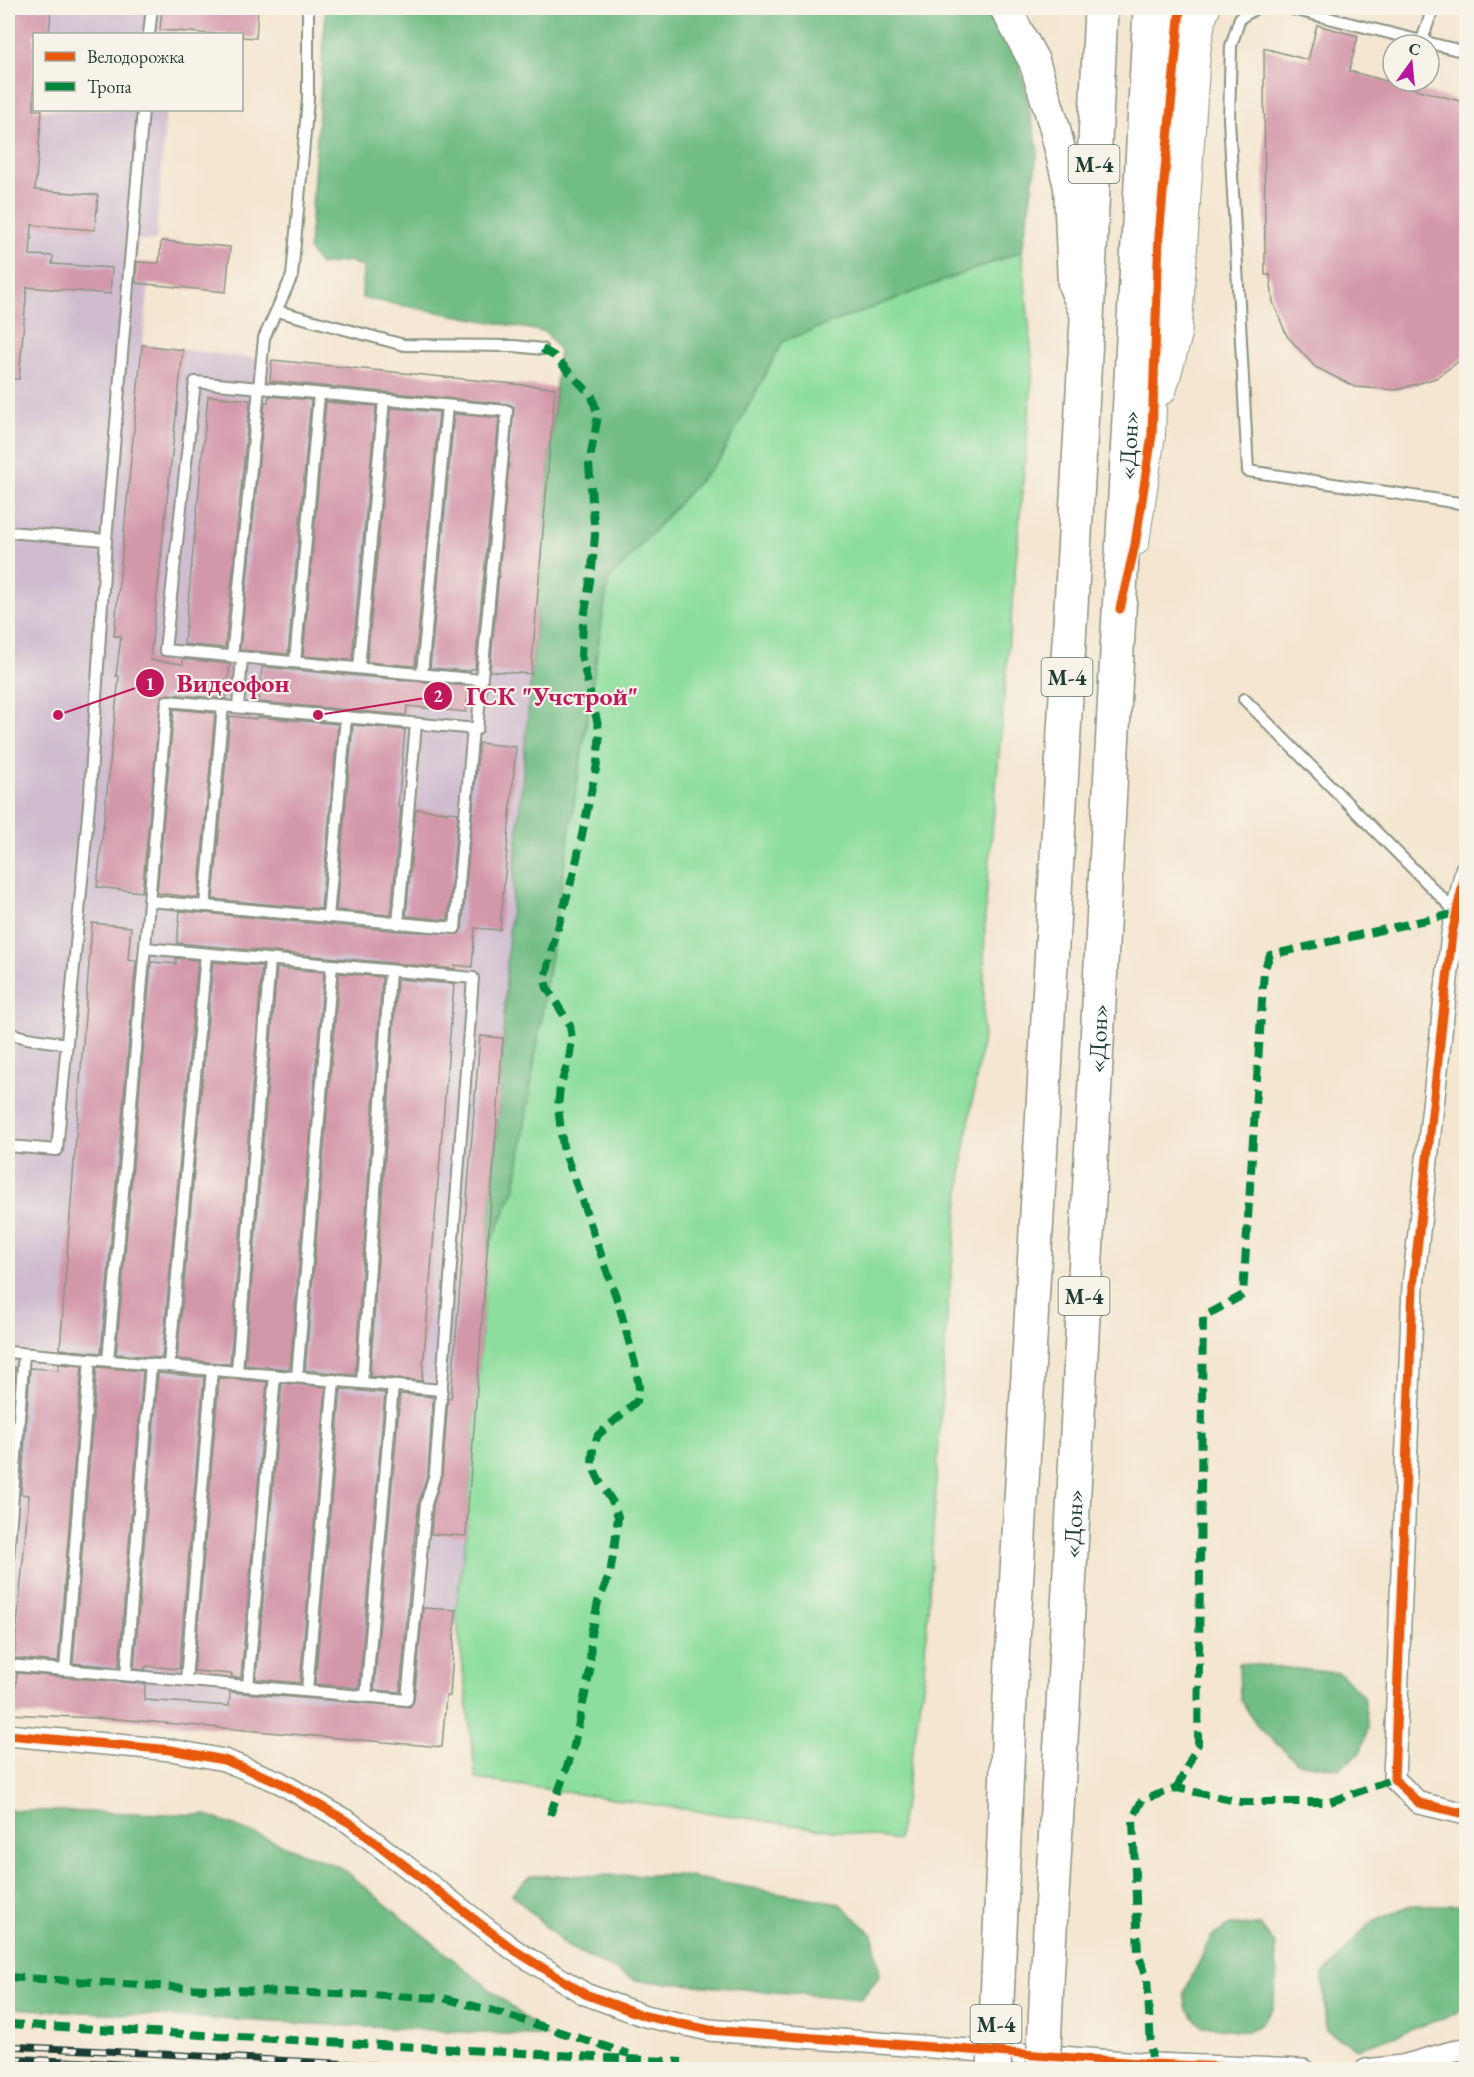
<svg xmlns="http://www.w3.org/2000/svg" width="1474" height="2077" font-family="'EB Garamond',serif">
<rect width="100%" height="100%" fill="#f7f3e8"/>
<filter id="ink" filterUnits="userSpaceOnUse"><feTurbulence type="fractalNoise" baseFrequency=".0167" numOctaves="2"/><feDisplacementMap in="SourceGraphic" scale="12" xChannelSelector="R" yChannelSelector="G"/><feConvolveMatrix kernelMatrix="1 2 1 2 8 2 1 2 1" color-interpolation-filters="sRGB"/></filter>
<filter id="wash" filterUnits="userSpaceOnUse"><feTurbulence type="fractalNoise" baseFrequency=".008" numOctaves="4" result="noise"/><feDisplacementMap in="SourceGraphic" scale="24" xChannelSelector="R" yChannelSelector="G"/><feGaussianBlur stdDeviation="1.35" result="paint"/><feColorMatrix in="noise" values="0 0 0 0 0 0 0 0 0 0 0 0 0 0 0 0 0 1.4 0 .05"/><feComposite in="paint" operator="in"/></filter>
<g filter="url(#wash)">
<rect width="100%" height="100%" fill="#f4e6d0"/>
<!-- industrial -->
<path fill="#cfbdcf" d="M8,8H162L160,29L172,31V34H34V110H166L156,241L138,240L134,283L149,284L143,345L262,359L557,388L508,948L500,1098L489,1215L466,1536L456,1610L450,1696L444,1715L442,1747L118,1719L8,1714Z"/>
<!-- green -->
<path fill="#8dde9e" stroke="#568e69" stroke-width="1.5" d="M1022,251L1033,368L985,912L983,1037L964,1152L947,1315L923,1686L898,1840L476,1779L456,1610L466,1536L487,1251L515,1188L608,581L720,458L783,341Z"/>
<!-- forest -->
<g fill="#72bd85" stroke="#487d5c" stroke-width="1.5">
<path d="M326,8H985L1015,45L1038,150L1022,251L783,341L720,458L608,581L515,1188L487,1251L500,1098L508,948L559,350L546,332L362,298L363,267L349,261L320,265L309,250Z"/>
<path d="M1239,1663L1339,1673L1363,1695L1368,1727L1361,1752L1338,1769L1297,1762L1259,1728L1240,1699Z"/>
<path d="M8,1810L206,1815L341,1868L547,2036L8,2008Z"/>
<path d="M677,1875L839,1903L873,1935L880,1975L861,1999L635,1980L566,1946L512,1894L531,1876Z"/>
<path d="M1411,1905H1466V2010L1357,2049L1326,2030L1323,1975L1370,1923Z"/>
<path d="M1231,1925L1261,1926L1275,1945L1277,1972L1273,2009L1260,2025L1247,2031L1203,2026L1187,2010L1184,1993L1211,1937Z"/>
</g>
<g id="blocks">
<!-- building -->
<g fill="#d397aa">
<path d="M8,8H51L49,34H34V110H42L35,190L98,195L95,230L32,225L30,255L53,256L52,264L112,268L110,294L27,287L19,379H8Z"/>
<path d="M162,8H258L256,38L242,37V34H216L160,30Z"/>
<path d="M1317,25L1358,36L1349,71L1467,103V355L1436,378L1397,390L1355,387L1315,367L1287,336L1273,302L1270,275H1265L1264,48L1308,60Z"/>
<path d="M161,241L230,247L226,292L136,283L137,262L159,263Z"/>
<path d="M142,345L183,350L150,660L183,664V659L230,664L226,699L168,694L161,697L142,892L97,887L119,676H116L121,636H114Z"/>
<path d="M272,360L555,388L531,674L490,671L514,407L508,404L270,381Z"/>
<path d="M208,396L250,400L225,648L184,644Z"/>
<path d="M269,396L311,400L288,654L240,650L265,402H268Z"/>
<path d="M326,402L376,406L352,660L303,656Z"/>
<path d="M391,408L439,412L415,666L367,662Z"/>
<path d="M454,414L499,418L475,669H471L470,671L430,668Z"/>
<path d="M262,667L469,686L466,712L407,706L406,715L258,702Z"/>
<path d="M174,709L215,713L198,898L157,893Z"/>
<path d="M230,716L256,719L257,717L338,724L321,909L213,899Z"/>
<path d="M353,725L405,730L398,807H401L391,915L336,910Z"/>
<path d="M479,743L516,747L500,930L475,928L472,967L455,965V969L177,943L180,911L398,931L459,934L462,929Z"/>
<path d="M416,809L458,813L448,920L406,916Z"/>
<path d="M92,923L131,927L128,960L136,961L101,1353L60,1349Z"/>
<path d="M176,958L198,960L162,1358L116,1354L151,962L176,964Z"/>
<path d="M213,962L262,966L230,1364L177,1359Z"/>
<path d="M277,968L324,972L290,1369L245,1365Z"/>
<path d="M339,973L382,977L355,1375L305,1370Z"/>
<path d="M397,979L454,984L422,1381L370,1376Z"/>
<path d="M480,1036L503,1038L466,1536L431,1534L433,1505L442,1475L448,1398H451Z"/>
<path d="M59,1364L82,1366L58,1662L14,1658L29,1495L21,1494L30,1368L58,1370Z"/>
<path d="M8,1366L15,1367L8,1468Z"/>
<path d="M97,1367L143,1371L119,1667L73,1663Z"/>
<path d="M158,1373L204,1377L179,1669L146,1666L145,1670L134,1669Z"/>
<path d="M219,1378L267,1382L241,1678L231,1677L232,1674L194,1671Z"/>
<path d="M282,1383L326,1387L300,1683L256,1679Z"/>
<path d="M341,1389L385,1393L359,1688L315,1684Z"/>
<path d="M400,1394L433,1397L428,1473L419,1502L415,1533L400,1692L374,1690Z"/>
<path d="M423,1608L456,1610L450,1696H446L442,1747L118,1719L8,1714V1691H15L17,1673L145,1684L144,1700L229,1706L230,1692L410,1707L414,1701Z"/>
</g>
</g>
</g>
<g filter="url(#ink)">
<use href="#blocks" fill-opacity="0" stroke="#8a9282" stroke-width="1.5"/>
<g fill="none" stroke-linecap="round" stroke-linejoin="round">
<!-- service casing -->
<g stroke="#8a9282" stroke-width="14">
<g id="service">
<path d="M1256,8L1240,18L1231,46L1229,119L1248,471L1466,504"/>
<path d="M1288,8L1466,52"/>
<path d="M149,34L152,8"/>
<path d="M1422,40L1433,8"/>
<path d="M277,311L404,345L514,346L542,349"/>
<path d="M8,532L106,540"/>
<path d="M232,657L264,338L292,276L308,99V8"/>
<path d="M295,662L319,394"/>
<path d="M359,668L384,400"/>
<path d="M422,674L447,406"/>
<path d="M1244,699L1466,922"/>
<path d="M238,707L242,658"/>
<path d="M149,901L455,928L473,728"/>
<path d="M205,906L223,706"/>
<path d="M328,917L346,717"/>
<path d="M398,924L416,724"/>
<path d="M8,1033L27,1038L67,1044"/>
<path d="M8,1146L57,1150L90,793L106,540L143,110"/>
<path d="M8,1352L442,1390"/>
<path d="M108,1360L167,701L477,729L507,411L195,382L165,650L482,680"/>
<path d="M169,1365L206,954"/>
<path d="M237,1371L270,960"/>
<path d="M297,1377L332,965"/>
<path d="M362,1383L390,971"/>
<path d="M8,1558L24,1354"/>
<path d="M8,1665L407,1700L426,1504L435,1474L473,978L145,948"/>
<path d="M65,1670L90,1359"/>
<path d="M126,1675L151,1364"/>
<path d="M186,1680L212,1369"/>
<path d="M248,1686L275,1375"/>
<path d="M307,1691L334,1380"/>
<path d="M366,1697L393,1385"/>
</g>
</g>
<!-- minor casing -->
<g stroke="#8a9282" stroke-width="24">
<g id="minor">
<path d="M1466,870L1452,934L1413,1286L1394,1779L1419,1803L1466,1814"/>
<path d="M8,1735L171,1750L224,1760L279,1782L350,1823L514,1950L585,1994L645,2016L709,2030L1152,2064L1303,2070"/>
<path d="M1366,2070L1402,2066L1466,2048"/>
</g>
</g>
<!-- tertiary casing -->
<g stroke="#8a9282" stroke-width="28">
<g id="tertiary">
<path d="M1163,391L1178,338L1197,52L1202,21L1207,8"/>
<path d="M1136,542L1152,435L1159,236L1180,8"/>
</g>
</g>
<!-- secondary casing -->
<g stroke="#8a9282" stroke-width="33">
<path id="secondary" d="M1005,8L1034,61L1054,125L1069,187L1073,284L1084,311"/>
</g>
<!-- trunk casing -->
<g stroke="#8a9282" stroke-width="36">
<g id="trunk">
<path d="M998,1978L1010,1697L1087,320L1101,8"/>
<path id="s1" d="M1047,1982L1063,1706L1150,8"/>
</g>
</g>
<!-- service -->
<use href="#service" stroke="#fff" stroke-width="10"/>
<!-- minor -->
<use href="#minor" stroke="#fff" stroke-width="21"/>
<!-- tertiary -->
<use href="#tertiary" stroke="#fff" stroke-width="26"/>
<!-- secondary -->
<use href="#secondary" stroke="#fff" stroke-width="30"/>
<!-- trunk -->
<use href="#trunk" stroke="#fff" stroke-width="33"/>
<!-- rail casing -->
<g stroke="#1f3d34" stroke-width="7">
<g id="rail">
<path d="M8,2046L468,2070"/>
<path d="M8,2058L236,2070"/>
</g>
</g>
<!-- rail -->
<use href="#rail" stroke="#f7f3e8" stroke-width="4.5" stroke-dasharray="14" stroke-linecap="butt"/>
<!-- trunk-bridge casing -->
<g stroke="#8a9282" stroke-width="36" stroke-linecap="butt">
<g id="trunk-bridge">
<path d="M994,2070L998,1978"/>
<path d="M1043,2070L1047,1982"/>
</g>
</g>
<!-- trunk-bridge -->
<use href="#trunk-bridge" stroke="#fff" stroke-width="33"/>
<!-- quiet -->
<g stroke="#00873e" stroke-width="8" stroke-dasharray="15 8" stroke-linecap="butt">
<path d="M542,349L554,356L592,396L598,416L589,464L595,535L592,569L583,625L581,655L600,733L597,764L575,868L552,949L545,980L547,988L570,1025L572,1039L569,1060L560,1087L558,1107L563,1147L619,1305L635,1364L639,1387L637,1401L598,1435L593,1448L592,1465L601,1484L614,1504L618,1517L615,1543L610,1574L598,1602L591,1634L590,1671L573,1750L550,1815"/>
<path d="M1177,1788L1198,1744L1203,1317L1243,1295L1264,970L1270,955L1457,913"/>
<path d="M8,1977L206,1989L443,1998L497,2012L629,2054"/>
<path d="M8,2024L682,2062"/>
<path d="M1152,2064L1147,1977L1138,1954L1133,1818L1142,1800L1177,1788L1241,1802H1330L1394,1779"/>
</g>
<!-- cycleway casing -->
<g stroke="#f7f3e8" stroke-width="13">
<g id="cycleway">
<path d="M1120,609L1135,545L1152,435L1159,236L1180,8"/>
<path d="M1466,870L1452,934L1413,1286L1394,1779L1419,1803L1466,1814"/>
<path d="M8,1735L171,1750L224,1760L279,1782L350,1823L514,1950L585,1994L645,2016L709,2030L1152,2064L1303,2070"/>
</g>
</g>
<!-- cycleway -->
<use href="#cycleway" stroke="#e8590c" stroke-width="9"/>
</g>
</g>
<g text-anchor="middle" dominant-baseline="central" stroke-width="4.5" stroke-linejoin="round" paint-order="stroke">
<!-- shield labels -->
<g fill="#f7f3e8" stroke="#60746a" stroke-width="1.5">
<rect x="1068.5" y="145" width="51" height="38" rx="4.5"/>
<rect x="1041.5" y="658" width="51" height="38" rx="4.5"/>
<rect x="1058.5" y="1277" width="51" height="38" rx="4.5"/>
<rect x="970.5" y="2005" width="51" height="38" rx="4.5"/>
</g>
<g font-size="22" font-weight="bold" fill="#1f3d34">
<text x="1094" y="164">М-4</text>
<text x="1067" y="677">М-4</text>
<text x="1084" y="1296">М-4</text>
<text x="996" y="2024">М-4</text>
</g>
<!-- street labels -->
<g font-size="24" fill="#1f3d34" stroke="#f7f3e8">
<text stroke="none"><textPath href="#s1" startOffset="1539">«Дон»</textPath></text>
<text stroke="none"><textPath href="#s1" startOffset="945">«Дон»</textPath></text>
<text stroke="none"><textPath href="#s1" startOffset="459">«Дон»</textPath></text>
</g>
</g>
<!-- callouts -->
<path fill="none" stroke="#c2185b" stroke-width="2" d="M58 715L150 683M318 715L438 696"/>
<g fill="#c2185b" stroke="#f7f3e8" stroke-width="2">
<circle cx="58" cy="715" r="6"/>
<circle cx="318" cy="715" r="6"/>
<circle cx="150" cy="683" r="15"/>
<circle cx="438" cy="696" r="15"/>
</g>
<g font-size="18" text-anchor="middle" font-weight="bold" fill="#fff">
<text x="150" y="690">1</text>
<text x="438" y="702">2</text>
</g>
<g font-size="26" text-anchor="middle" font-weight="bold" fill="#c2185b" stroke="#f7f3e8" stroke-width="4.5" stroke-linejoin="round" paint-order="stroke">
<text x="233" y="692">Видеофон</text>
<text x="552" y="705">ГСК "Учстрой"</text>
</g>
<!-- margin -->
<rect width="1474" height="2077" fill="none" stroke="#f7f3e8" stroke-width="30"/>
<!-- legend -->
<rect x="33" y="33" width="210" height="78" fill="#f7f3e8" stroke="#a1aaa0" stroke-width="1.5"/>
<rect x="45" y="52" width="30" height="9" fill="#e8590c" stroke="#a1aaa0" stroke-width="1.5"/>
<text x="87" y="63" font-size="18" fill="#1f3d34">Велодорожка</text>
<rect x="45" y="82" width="30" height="9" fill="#00873e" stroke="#a1aaa0" stroke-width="1.5"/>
<text x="87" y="93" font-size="18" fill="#1f3d34">Тропа</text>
<!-- north arrow -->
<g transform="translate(1411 63) rotate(15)"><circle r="28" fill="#f7f3e8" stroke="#a1aaa0" stroke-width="1.5"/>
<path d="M0-4.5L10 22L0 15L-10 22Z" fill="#b5179e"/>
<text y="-9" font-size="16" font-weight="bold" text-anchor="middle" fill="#1f3d34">С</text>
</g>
</svg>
